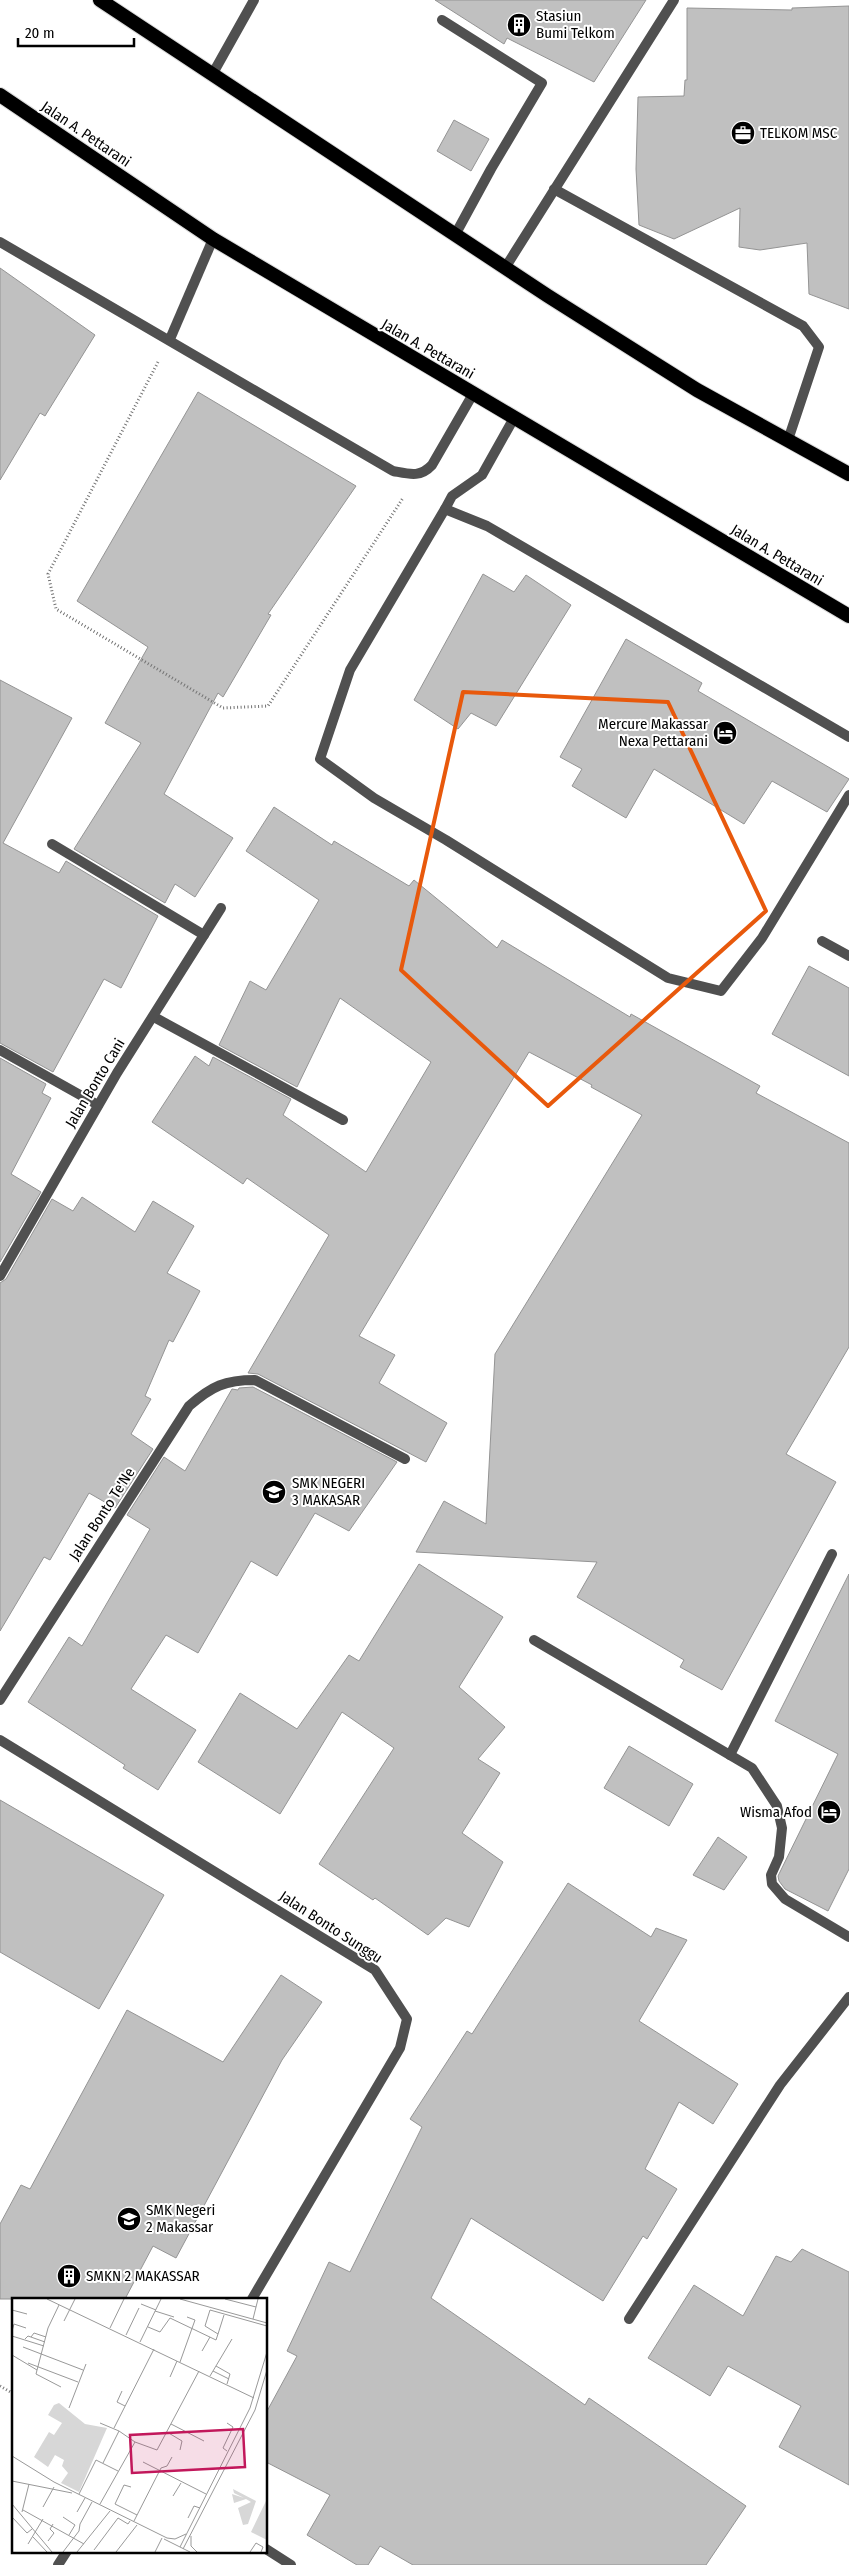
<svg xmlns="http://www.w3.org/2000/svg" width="849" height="2565" font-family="'Fira Sans Condensed',sans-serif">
<rect width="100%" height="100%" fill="#fff"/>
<!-- building -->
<g fill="#c0c0c0" stroke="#949494">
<path d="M435,0H646L594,82L507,38L504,44Z"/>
<path d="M849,6V309L809,294L807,243L760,250L739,247L740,208L674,239L639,225L636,169L638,97L684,96L685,80H687V8L792,10V8Z"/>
<path d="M454,120L489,139L471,171L437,151Z"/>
<path d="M0,268L95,335L45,416L40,413L0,480Z"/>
<path d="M198,392L356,486L268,614L271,615L223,697L218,693L164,794L233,838L195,897L175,884L165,903L74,849L141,743L105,723L148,647L77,601Z"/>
<path d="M483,574L514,592L526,575L571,605L496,726L471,713L458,729L414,700Z"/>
<path d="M626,639L702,683L698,691L849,779L827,812L772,781L744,824L654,769L626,818L572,786L582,769L560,757Z"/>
<path d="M0,680L72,718L3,843L59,873L66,861L158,916L121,988L104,979L53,1072L0,1043Z"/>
<path d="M274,807L332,845L334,841L409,886L414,880L497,948L502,940L630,1017L631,1014L760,1086L756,1093L849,1143V1347L786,1454L836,1482L722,1690L680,1667L684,1660L577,1597L597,1562L416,1552L444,1501L486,1524L495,1354L642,1115L591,1087L592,1085L529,1052L359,1336L395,1355L379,1383L447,1423L426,1462L258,1374L248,1373L329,1235L247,1178L243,1184L152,1122L195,1056L209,1066L213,1057L291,1099L283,1115L366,1172L431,1062L340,998L297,1087L219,1045L250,981L266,990L319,900L246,851Z"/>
<path d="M809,966L849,988V1076L772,1034Z"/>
<path d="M0,1058L46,1084L42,1093L51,1098L11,1174L41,1192L0,1262Z"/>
<path d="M82,1197L135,1232L153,1201L194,1226L167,1273L200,1291L173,1342L169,1340L145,1396L151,1399L131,1434L153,1449L115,1508L89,1493L50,1560L44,1557L0,1631V1283L6,1279L52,1199L73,1211Z"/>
<path d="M253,1387L397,1462L349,1531L315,1513L277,1576L251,1561L198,1653L166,1635L131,1689L196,1730L158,1790L123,1768L125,1765L28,1702L69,1637L82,1646L150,1529L127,1515L164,1457L185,1471L232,1389L238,1390L239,1388Z"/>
<path d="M419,1564L503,1617L459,1687L505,1727L478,1759L500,1773L462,1833L503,1862L469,1927L446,1918L428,1935L375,1898L373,1900L319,1864L394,1748L342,1712L280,1814L198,1762L240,1693L297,1729L349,1655L359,1661Z"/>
<path d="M849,1574V1869L828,1911L785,1889L779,1881L778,1876L838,1754L775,1721Z"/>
<path d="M629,1746L693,1784L669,1826L604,1788Z"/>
<path d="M0,1800L164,1895L99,2009L0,1952Z"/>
<path d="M718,1837L747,1857L724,1890L693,1875Z"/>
<path d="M568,1883L651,1937L656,1928L687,1940L639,2021L738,2084L713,2124L679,2102L645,2169L677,2189L647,2239L643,2236L603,2301L471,2218L431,2298L585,2405L589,2398L746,2506L706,2565H413L380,2546L368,2565H357L307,2535L330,2495L266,2462V2413L297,2356L287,2351L329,2262L350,2272L422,2127L410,2119L467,2031L472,2034Z"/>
<path d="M281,1975L322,2002L282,2060L176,2258L153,2246L125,2299H0V2224L21,2185L30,2189L127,2010L223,2062Z"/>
<path d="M802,2249L849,2272V2485L779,2447L801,2406L728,2366L710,2396L648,2358L694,2285L743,2316L776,2256L791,2262Z"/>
</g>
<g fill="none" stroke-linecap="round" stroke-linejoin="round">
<!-- trunk casing -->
<g stroke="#dbdbdb" stroke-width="16">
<g id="trunk">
<path d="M100,0L548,296L697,390L849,474"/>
<path d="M0,95L213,239L849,616"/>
</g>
</g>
<!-- path -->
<g stroke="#727272" stroke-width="3" stroke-dasharray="1 2.5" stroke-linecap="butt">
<path d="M158,362L48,574L56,609L223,708L268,706L403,498"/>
<path d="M0,2386L14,2394"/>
</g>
<!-- service -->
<g stroke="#505050" stroke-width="10">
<path d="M442,20L542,83L491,169L455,235"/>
<path d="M212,75L254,0"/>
<path d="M554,189L803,326L819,347L788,440"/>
<path d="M505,268L674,0"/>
<path d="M514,418L482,475L452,496L445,509L487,526L849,737"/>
<path d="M445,509L350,670L320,759L374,798L446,840L668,978L721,991L762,938L849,795"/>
<path d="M822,941L849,956"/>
<path d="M730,1755L832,1554"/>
</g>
<!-- minor -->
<g stroke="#505050" stroke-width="10">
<path d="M0,242L393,471C409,474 420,478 432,465L473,394"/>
<path d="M170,339L213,239"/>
<path d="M52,844L204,935"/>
<path d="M154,1017L343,1120"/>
<path d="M0,1050L98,1105"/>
<path d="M0,1276L117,1073L221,908"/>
<path d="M534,1640L752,1768L777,1806L782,1828L779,1857L771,1875L772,1884L785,1899L849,1937"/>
<path d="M0,1700L189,1406C212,1386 225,1380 255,1380L405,1459"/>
<path d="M0,1740L375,1970L407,2019L400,2048L252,2299"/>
<path d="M629,2319L780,2085L849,1997"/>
<path d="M266,2549L291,2565"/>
<path d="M58,2565L67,2551"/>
</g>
<!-- trunk -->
<use href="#trunk" stroke="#000" stroke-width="14"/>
</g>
<!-- marked area -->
<path fill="none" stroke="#e8590c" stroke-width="4" stroke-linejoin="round" d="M463,692L668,702L766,911L548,1106L401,970Z"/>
<!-- icons -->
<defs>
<g id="building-disc" transform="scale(1.25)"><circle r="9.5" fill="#000" stroke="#fff"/><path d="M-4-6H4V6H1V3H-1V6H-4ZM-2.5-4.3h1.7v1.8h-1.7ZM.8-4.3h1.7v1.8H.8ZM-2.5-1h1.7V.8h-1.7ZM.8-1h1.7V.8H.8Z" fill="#fff"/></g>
<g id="office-disc" transform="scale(1.25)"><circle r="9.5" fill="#000" stroke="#fff"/><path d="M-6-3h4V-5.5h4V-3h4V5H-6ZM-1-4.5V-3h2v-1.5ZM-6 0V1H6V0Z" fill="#fff"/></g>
<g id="hotel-disc" transform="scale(1.25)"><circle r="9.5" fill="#000" stroke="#fff"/><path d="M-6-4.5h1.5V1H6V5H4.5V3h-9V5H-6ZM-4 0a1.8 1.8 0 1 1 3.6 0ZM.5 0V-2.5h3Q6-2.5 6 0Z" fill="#fff"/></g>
<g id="school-disc" transform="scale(1.25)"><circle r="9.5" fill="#000" stroke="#fff"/><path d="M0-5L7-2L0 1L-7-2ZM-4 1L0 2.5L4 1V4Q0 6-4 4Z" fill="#fff"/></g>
</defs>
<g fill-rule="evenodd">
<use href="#building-disc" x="519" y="25"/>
<use href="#office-disc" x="743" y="133"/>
<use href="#hotel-disc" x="725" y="733"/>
<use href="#school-disc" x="274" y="1492"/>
<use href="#hotel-disc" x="829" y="1812"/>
<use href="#school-disc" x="129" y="2219"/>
<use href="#building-disc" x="69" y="2276"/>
</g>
<g text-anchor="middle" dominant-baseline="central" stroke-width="4" stroke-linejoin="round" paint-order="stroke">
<!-- poi labels -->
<g font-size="15" fill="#000" stroke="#fff" text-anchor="start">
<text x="536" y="16">Stasiun<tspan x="536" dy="17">Bumi Telkom</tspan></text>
<text x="760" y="133">TELKOM MSC</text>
<text x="708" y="724" text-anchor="end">Mercure Makassar<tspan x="708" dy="17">Nexa Pettarani</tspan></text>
<text x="292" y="1483">SMK NEGERI<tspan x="292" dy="17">3 MAKASAR</tspan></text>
<text x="812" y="1812" text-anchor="end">Wisma Afod</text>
<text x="146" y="2210">SMK Negeri<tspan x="146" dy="17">2 Makassar</tspan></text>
<text x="86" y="2276">SMKN 2 MAKASSAR</text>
</g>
<!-- street labels -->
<g font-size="15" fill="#000" stroke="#fff">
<text transform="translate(86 134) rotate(34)">Jalan A. Pettarani</text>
<text transform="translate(428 349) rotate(30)">Jalan A. Pettarani</text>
<text transform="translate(777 555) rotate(31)">Jalan A. Pettarani</text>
<text transform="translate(95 1083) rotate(-59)">Jalan Bonto Cani</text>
<text transform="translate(102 1514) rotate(-57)">Jalan Bonto Te'Ne</text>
<text transform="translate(331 1927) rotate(33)">Jalan Bonto Sunggu</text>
</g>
</g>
<!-- overview -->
<g transform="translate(12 2298)">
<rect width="255" height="255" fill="#fff"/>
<path d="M47,105L73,126L95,130L67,194L49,185L56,175L50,168L52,162L43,157L36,169L22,159L37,134L42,137L50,125L36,117L42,107ZM221,191L244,203L236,226L231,227L226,210L239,204L234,201L222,205L220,196L232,200L222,195ZM254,203H255V242L239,234Z" fill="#d7d7d7"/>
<path fill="none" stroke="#999" stroke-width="1" d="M35,1L242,100M168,1L255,25M213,1L244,9M129,6L144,12M47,7L36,30L24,76L49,89M0,12L15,16M143,13L162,19M241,21L246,1M52,23L63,1M136,29L148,34L158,20L204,42L206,36L193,28L198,12L255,28M98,30L112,1M0,33L2,26L14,30M206,36L212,17M114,37L127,10M0,38L32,48M19,39L22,35L34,39M13,41L16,38L33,44M128,44L149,1M11,49L71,72M190,53L198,39M0,57L25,72M168,64L183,22L175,19M16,65L66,84M204,68L218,76L215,86M201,73L217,81M198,78L220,41M158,79L165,63M110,93L105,104L113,108M57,110L74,66M88,125L107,133L91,165M215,125L221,129L211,150L215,153M159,126L192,143M102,130L142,51M107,133L123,144L145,152L187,73M155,134L170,143L168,152M0,158L42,184L155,240L163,241L174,236M131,164L194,196M0,183L60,195M119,189L112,187L103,206L125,217M67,196L84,162L106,173M161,198L169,185M0,206L40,254M88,206L123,144M31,209L42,189M11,212L72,246M10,214L17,186M65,214L73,200M0,219L15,235L20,231M51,219L63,227L57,237M176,220L182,208L188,210M122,223L149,170L155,168L160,159M179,238V248L185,254M21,239L35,254M152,241L168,249M36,243L42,235L38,231L41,226M16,246L31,221M171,251L243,112L255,72M82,252L106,220L116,226L118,223M51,254L67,233L68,226L80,204M65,254L98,213M104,254L125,227M143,254L150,240M178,254L168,249L238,110L255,54M238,254L244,245L251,249L249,254"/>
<path fill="#c2185b" fill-opacity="0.15" stroke="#c2185b" stroke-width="2.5" d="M231,131L233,169L120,175L118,137Z"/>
<rect width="255" height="255" fill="none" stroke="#000" stroke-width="2.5"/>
</g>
<!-- scale -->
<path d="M18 38v8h116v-8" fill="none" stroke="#000000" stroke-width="2.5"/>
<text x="25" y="38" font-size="15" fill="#000000" stroke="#ffffff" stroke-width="4" paint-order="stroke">20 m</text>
</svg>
